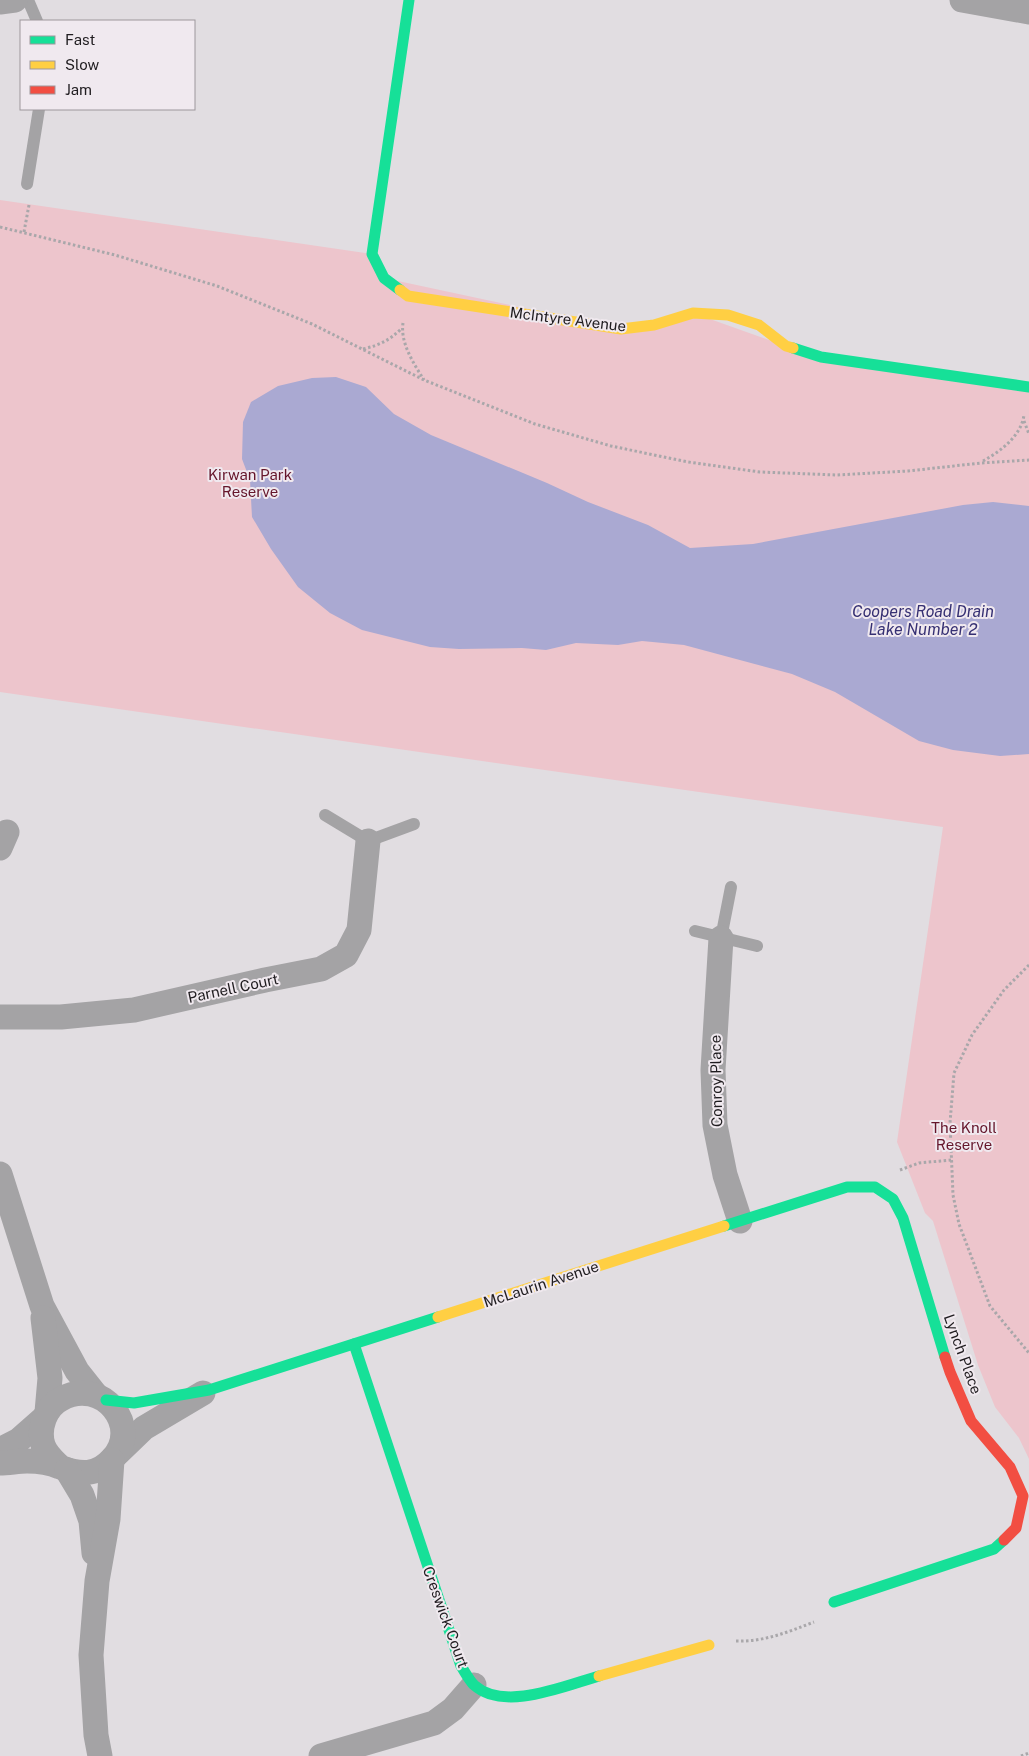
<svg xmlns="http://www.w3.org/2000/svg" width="1029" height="1756" font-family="'Public Sans',sans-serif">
<rect width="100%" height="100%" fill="#e1dde1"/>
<!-- green -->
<path fill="#edc5cc" d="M0,200L372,254L384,278L621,329L693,313L786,346L1029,387V1459L1019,1438L995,1407L978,1365L933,1221L925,1213L897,1142L943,827L0,692Z"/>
<!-- water -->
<path fill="#aaa9d2" d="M336,377L366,387L394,414L431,435L547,483L588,502L648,525L690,548L753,544L963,505L993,502L1029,506V754L1000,756L953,750L919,741L835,692L792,674L684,645L642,641L618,645L576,643L546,650L522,648L459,649L430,647L362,630L330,613L298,587L271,549L252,517L250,480L242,459L243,422L251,402L278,386L312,378Z"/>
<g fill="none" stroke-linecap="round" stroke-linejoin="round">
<!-- path -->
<g stroke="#a9a7aa" stroke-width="3" stroke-dasharray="2.5 2.5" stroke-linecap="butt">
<path d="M0,227L115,255L217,286L312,324L424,380L535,424L611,446L688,462L760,472L837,475L908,471L981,463L1029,460"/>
<path d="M24,232L29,205"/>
<path d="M403,323C400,343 414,364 424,380"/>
<path d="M363,349C380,345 390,340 402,328"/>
<path d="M1024,421L1029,434"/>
<path d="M983,461C1001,451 1021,436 1024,415"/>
<path d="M1029,965L1004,990L972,1035L954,1073L950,1123L953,1195L959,1224L990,1306L1029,1353"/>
<path d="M900,1170L919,1163L951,1160"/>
<path d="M736,1641C764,1642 788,1632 814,1622"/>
<path d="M1021,1756L1029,1753"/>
</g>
<!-- lane -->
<g stroke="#a4a3a5" stroke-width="12">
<path d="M28,0L37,21"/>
<path d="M27,184L39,109"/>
<path d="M325,815L368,841L414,824"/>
<path d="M695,931L757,946"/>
<path d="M721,938L731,887"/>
</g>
<!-- street -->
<g stroke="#a4a3a5" stroke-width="25">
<path d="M962,0L1029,12"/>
<path d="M0,2L15,0"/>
<path d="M0,848L7,832"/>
<path d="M721,938L713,1070L715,1125L725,1175L740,1221"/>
<path d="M0,1017H61L134,1010L265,980L321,969L346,955L359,930L368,841"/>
<path d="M0,1174L42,1306L77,1371L96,1395"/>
<path d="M43,1318L50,1378L47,1412"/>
<path d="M0,1450L19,1440L44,1418"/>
<path d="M116,1455L144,1428L203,1393"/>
<path d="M0,1463C9,1463 18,1461 27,1461C37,1461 51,1463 60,1467C80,1475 97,1476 112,1459C143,1427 102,1376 61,1399C45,1407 38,1429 43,1445C46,1454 53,1460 59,1466"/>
<path d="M67,1470L82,1495L91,1521L94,1553"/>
<path d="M100,1756L96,1735L91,1655L97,1581L108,1519L112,1460"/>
<path d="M321,1756L434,1723L453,1709L474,1685"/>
</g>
<!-- fast -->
<g stroke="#16e098" stroke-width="11">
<path d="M400,290L384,278L372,254L409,0"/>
<path d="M793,348L821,357L1029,387"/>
<path d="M724,1226L847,1187H875L893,1199L903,1218L945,1357"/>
<path d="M354,1344L461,1666C465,1672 469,1680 474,1685C504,1712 564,1686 599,1676"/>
<path d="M106,1400L134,1403L209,1390L438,1317"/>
<path d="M834,1602L994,1549L1004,1540"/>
</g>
<!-- slow -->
<g stroke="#ffcf43" stroke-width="11">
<path d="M400,290L408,296L621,329L654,325L693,313L728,315L759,325L786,346L793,348"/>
<path d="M438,1317L724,1226"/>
<path d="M599,1676L709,1645"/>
</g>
<!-- jam -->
<path stroke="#f24e42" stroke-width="11" d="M945,1357L950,1372L971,1421L1010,1467L1023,1496L1016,1528L1004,1540"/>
</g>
<g text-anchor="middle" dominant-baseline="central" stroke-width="4" stroke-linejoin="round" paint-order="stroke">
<!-- street labels -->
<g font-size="15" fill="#201d20" stroke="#f0e9ef">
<text transform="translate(568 319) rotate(7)">McIntyre Avenue</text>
<text transform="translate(233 988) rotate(-12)">Parnell Court</text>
<text transform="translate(716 1081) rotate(-91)">Conroy Place</text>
<text transform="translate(541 1284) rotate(-18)">McLaurin Avenue</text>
<text transform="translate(963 1354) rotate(70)">Lynch Place</text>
<text transform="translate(446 1617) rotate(70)">Creswick Court</text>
</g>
<!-- park labels -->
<g font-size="15" fill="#65162b" stroke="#f0e9ef">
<text x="250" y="474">Kirwan Park<tspan x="250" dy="17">Reserve</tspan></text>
<text x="964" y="1127">The Knoll<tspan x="964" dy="17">Reserve</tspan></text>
</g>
<!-- water labels -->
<g font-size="16" font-style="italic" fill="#363073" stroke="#f0e9ef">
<text x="923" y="611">Coopers Road Drain<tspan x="923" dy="18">Lake Number 2</tspan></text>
</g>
</g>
<!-- legend -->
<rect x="20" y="20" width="175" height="90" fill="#f0e9ef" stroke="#9d979c"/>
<rect x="30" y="36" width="25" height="8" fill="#16e098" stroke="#9d979c"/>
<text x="65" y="45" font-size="15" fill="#201d20">Fast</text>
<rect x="30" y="61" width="25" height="8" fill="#ffcf43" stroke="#9d979c"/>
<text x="65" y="70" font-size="15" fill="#201d20">Slow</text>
<rect x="30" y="86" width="25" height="8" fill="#f24e42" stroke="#9d979c"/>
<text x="65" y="95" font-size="15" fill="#201d20">Jam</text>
</svg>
